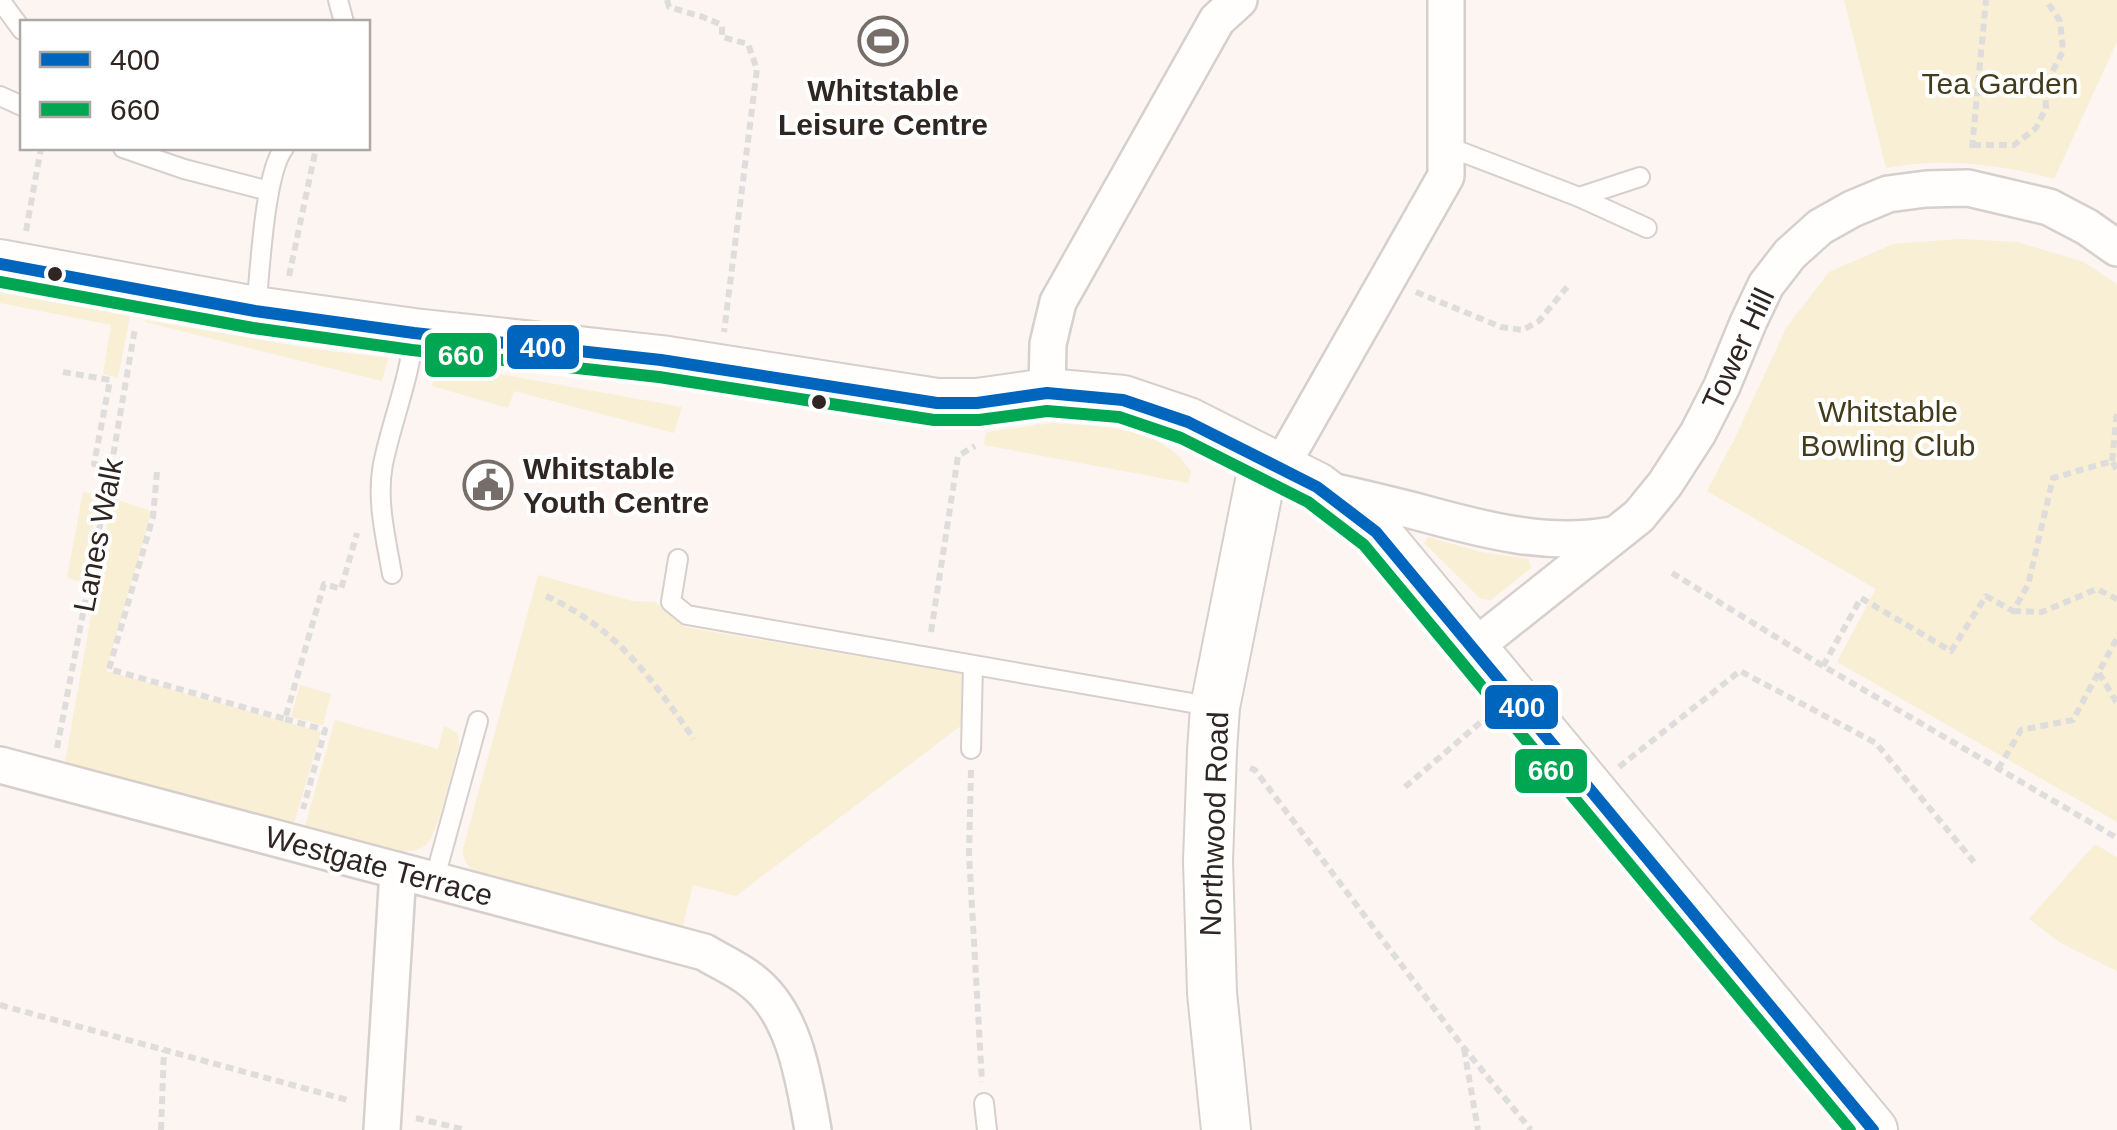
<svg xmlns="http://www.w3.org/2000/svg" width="2117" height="1130" font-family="Arial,sans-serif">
<rect width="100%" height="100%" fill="#fcf5f2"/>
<!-- green -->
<g fill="#f8efd5">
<path d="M1844,0H2117V42L2054,179C2001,164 1940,157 1886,168Z"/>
<path d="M1960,239L2017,242L2084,262L2117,284V822L1837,662L1876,589L1707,491L1735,438L1786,328L1829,272L1893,244Z"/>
<path d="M0,292L130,316L118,378L103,374L111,325L0,303Z"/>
<path d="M145,320L314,349L388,358L382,381L145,322Z"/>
<path d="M438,363L682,407L674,433L514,391L508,408L432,386Z"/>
<path d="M1053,423C1093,426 1143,426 1175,453C1181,458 1186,465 1191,471L1188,483L984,445L986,432Z"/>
<path d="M83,492L98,495L84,582L67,578Z"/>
<path d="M112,498L148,510L151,514L106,671L321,732L294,823L65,762Z"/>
<path d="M1428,537L1481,552L1529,559L1531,568L1491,600L1481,599L1424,543Z"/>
<path d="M538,575L632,601L655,602L685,627L961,674L962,725L736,896L693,885L682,929L477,873C466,865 461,859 464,845Z"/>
<path d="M300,685L331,694L323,725L291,717Z"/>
<path d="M335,720L438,749L444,726L458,733L459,746C453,766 439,831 427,844C418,852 407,852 397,851L305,826Z"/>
<path d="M2095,844L2117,857V971L2059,942L2029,919Z"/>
</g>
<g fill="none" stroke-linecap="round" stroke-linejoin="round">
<!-- lane casing -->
<g stroke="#d7cfcb" stroke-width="22">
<g id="lane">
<path d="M0,0L22,30"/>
<path d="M338,0L344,22"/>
<path d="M0,96L22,106"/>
<path d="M1446,146L1579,197L1640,177"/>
<path d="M123,148L184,169L269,191"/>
<path d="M1579,197L1647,228"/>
<path d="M256,310C260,273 264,174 284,148"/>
<path d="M678,559L671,602L687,615L1215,707"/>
<path d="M392,574C386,539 376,500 383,464C392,420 410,378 414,333"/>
<path d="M971,749L973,665"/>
<path d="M434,881L478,721"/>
<path d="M984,1103L987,1130"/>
</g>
</g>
<!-- street casing -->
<g stroke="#d7cfcb" stroke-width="40">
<g id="street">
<path d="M1047,393L1048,344L1058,302L1217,20L1239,0"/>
<path d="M1280,468L1446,176V0"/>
<path d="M1331,491C1361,498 1392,505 1422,513C1484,530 1548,547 1613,535"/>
<path d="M1472,649L1639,516L1665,484L1698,433L1722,386L1748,323L1766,285L1790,254L1820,227L1852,209L1888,194L1926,189L1968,188L2049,207L2087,227L2117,248"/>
<path d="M0,765L704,952C719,961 737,969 751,980C795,1013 804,1080 813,1130"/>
<path d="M382,1130L398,871"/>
</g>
</g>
<!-- secondary casing -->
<g stroke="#d7cfcb" stroke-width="52">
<g id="secondary">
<path d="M0,264L255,311L414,333L661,360L937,403H977L1047,393L1123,400L1188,422L1317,487L1376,532L1873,1130"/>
<path d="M1226,1130L1212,993L1208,861L1212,751L1215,707L1264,461"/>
</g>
</g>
<!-- path -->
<g stroke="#dfdddc" stroke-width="6" stroke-dasharray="8 5" stroke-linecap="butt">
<path d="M667,0L669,7L703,17L722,25V37L748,44L757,69L724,332"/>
<path d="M1973,145H2014L2036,128L2046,108L2045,86L2063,51L2060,21L2046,0"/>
<path d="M1972,148L1986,0"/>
<path d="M26,231L41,148"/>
<path d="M289,276L316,148"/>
<path d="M1416,292L1501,327L1523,330L1539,321L1567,287"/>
<path d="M63,372L110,380L94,464L111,468"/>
<path d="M2112,461L2117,412"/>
<path d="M157,472L153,517L109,669L285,719L324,584L341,589L357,533"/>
<path d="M1672,573L1823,666L2117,838"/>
<path d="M546,596C617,628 651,678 694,739"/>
<path d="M2013,611L2042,612L2097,589L2117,599"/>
<path d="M931,632L958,456L975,446"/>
<path d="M1823,666L1861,598L1951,651L1986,596L2013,611L2028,585L2053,478L2112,461L2117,470"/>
<path d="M2099,673L2117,703"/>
<path d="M285,719L325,730L303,809"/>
<path d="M57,748L111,468L135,328"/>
<path d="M1619,767L1740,671L1876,743L1974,862"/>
<path d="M1250,768L1255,770L1464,1048L1531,1130"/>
<path d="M1998,769L2021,730L2073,720L2117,638"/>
<path d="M971,770L969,854L982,1082"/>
<path d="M1405,787L1481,722"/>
<path d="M0,1005L351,1101"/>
<path d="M1464,1049L1478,1130"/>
<path d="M416,1118L466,1130"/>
<path d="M161,1130L164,1050"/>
</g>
<!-- lane -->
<use href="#lane" stroke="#fffefd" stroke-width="18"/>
<!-- street -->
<use href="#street" stroke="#fffefd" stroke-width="35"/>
<!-- secondary -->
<use href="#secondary" stroke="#fffefd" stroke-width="48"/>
<!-- bus-1 casing -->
<g stroke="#fff" stroke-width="20">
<path id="bus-1" d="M0,264L255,311L414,333L661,360L937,403H977L1047,393L1123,400L1188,422L1317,487L1376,532L1873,1130"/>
</g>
<!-- bus-2 casing -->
<g stroke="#fff" stroke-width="20">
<path id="bus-2" d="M0,282L253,328L412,350L659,377L934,420H979L1047,411L1119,417L1181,438L1308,502L1364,545L1850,1130"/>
</g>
<!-- bus-1 -->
<use href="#bus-1" stroke="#0065bd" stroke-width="12"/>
<!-- bus-2 -->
<use href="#bus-2" stroke="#00a651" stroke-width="12"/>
</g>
<!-- icons -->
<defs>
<g id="stadium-ring" transform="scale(2.5)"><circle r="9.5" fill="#fff" stroke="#776e6a" stroke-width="1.5"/><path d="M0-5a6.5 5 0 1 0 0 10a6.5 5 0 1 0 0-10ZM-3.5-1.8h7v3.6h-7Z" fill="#776e6a"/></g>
<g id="civic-ring" transform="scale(2.5)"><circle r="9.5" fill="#fff" stroke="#776e6a" stroke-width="1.5"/><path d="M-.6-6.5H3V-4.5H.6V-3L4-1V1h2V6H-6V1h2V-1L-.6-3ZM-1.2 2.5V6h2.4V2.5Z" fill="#776e6a"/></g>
</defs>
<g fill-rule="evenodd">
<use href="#stadium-ring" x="883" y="41"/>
<use href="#civic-ring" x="488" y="485"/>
</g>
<!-- markers -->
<g fill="#2f2521" stroke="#fff" stroke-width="4">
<circle cx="55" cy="274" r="9"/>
<circle cx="819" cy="402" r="9"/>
</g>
<g text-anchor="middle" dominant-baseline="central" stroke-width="8" stroke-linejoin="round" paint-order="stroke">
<!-- park labels -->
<g font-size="30" fill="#433b1a" stroke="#fff">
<text x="2000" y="83">Tea Garden</text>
<text x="1888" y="411">Whitstable<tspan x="1888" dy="34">Bowling Club</tspan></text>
</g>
<!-- poi labels -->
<g font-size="30" font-weight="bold" fill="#2f2521" stroke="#fff">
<text x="883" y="90">Whitstable<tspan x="883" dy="34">Leisure Centre</tspan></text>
<text x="523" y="468" text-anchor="start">Whitstable<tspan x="523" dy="34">Youth Centre</tspan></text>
</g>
<!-- street labels -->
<g font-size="30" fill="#2f2521" stroke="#fff">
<text transform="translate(1738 349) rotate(-65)">Tower Hill</text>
<text transform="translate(98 535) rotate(-79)">Lanes Walk</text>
<text transform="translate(1214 824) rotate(-88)">Northwood Road</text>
<text transform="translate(379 866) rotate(15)">Westgate Terrace</text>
</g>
</g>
<g stroke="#fff" stroke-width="4">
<rect x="505" y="323" width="76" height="48" rx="10" fill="#0065bd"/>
<rect x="423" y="331" width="76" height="48" rx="10" fill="#00a651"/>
<rect x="1483" y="683" width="77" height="48" rx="10" fill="#0065bd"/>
<rect x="1513" y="747" width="76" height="48" rx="10" fill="#00a651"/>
</g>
<g font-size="28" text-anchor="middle" font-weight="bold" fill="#fff">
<text x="543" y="357">400</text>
<text x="461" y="365">660</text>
<text x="1522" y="717">400</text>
<text x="1551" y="780">660</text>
</g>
<!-- legend -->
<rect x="20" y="20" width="350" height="130" fill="#ffffff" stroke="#aca8a6" stroke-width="2.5"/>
<rect x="40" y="52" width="50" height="15" fill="#0065bd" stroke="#aca8a6" stroke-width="2.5"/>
<text x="110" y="70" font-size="30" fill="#2f2521">400</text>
<rect x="40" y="102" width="50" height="15" fill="#00a651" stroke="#aca8a6" stroke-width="2.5"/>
<text x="110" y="120" font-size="30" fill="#2f2521">660</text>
</svg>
